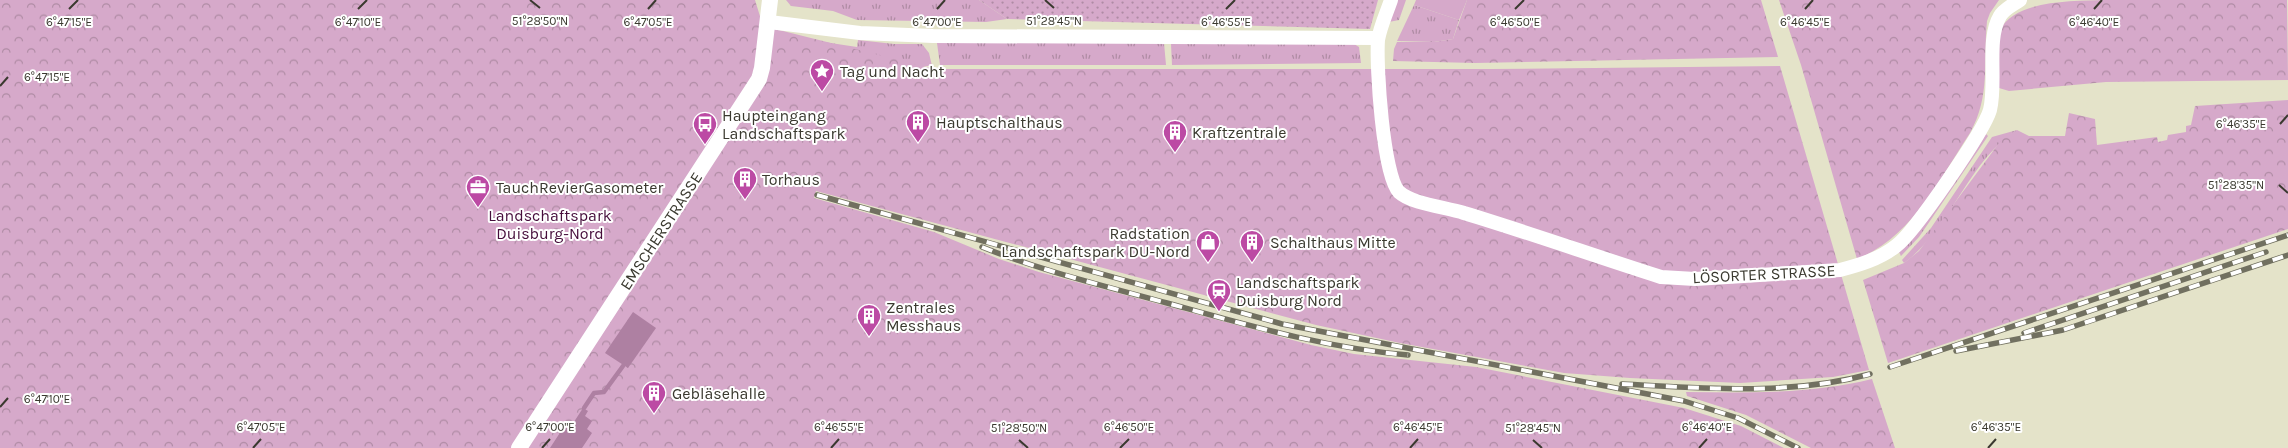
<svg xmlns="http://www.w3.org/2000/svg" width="2288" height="448" font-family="Karla,sans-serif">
<defs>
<pattern id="grass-tufts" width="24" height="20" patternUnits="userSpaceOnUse" patternTransform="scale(1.25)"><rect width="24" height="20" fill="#d6a9ca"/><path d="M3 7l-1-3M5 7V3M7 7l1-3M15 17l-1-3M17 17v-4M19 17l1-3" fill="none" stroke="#af8ba4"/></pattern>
<pattern id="forest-crowns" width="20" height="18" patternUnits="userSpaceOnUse" patternTransform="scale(1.25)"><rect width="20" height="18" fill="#d6a9ca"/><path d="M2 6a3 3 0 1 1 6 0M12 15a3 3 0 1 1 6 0" fill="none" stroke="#af8ba4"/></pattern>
<pattern id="garden-dots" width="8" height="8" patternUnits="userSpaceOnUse" patternTransform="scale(1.25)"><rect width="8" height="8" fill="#d6a9ca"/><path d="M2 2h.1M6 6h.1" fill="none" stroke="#af8ba4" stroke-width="1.8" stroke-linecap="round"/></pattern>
</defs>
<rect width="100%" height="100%" fill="#e4e3c9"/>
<!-- grass -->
<g fill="url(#grass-tufts)">
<path d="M786,0H979L1007,19L986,22L857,20L833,11L791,6Z"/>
<path d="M1396,0H1406L1399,20L1389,22Z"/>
<path d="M1414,5L1459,20L1453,39L1434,42L1397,41Z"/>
<path d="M858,40L894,44H922L929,53L932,66H899L824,42L857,47Z"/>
<path d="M1001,42L1164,43L1166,65H940L937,43Z"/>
<path d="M1171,44H1354L1359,47L1361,63L1172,65Z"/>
<path d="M2017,130C1967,162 1951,229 1904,263L1902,260L1931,228L1992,137Z"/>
<path d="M1986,134L1988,136L1919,237L1901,256L1899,252Z"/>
</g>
<!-- forest -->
<g fill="url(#forest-crowns)">
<path d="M0,0H755L763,26L935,69H1490L1780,66L1869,370L1833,377L1740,383L1630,378L1564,373L1400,343L1316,325L816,191L814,198L934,232L999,259L1039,272L1311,345L1354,354L1476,367L1684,408L1741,426L1784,448H0Z"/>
<path d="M1467,0H1761L1778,57L1475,63L1393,61L1394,49L1397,42H1434L1453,39Z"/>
<path d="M1779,0H1999L1990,13L1987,21C1983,61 1991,96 1970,133C1939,180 1912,237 1857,259L1801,65Z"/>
<path d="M2105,0H2287L2288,80L2106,82L2009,91L1999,88C1999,72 1995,44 2000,30C2015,0 2072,1 2105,0Z"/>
<path d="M2288,100V229L1888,363L1863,280L1904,263L1919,251L2002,139L2017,130L2029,136H2065L2069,113L2095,119L2097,145L2157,137L2158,142L2167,140L2168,135L2186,132V126L2191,125L2195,106Z"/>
<path d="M1872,379L1895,448H1811L1746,415L1687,396L1686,392C1748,393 1811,394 1872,379Z"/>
</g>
<!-- garden -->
<path fill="url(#garden-dots)" d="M979,0H1378L1370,29L1007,19Z"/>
<!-- pitch -->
<path fill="#d6a9ca" d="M1416,0H1467L1459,20L1414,5Z"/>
<!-- water -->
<g fill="#ae80a2">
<path d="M633,312L656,328L628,368L605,353Z"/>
<path d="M583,408L588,411L585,416L592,421L587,429L592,433L582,448H550L565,425L570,428Z"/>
</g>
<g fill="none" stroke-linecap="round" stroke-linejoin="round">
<!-- stream -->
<path stroke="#ae80a2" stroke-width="4.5" d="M584,408L594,393L604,392L623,366"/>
<!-- minor -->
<g stroke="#fff" stroke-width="14">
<path d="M1391,0C1387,12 1380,27 1378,40C1376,65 1383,176 1399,192C1412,204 1446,207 1464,213C1530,233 1595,256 1661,277L1695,279L1840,270C1859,265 1880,259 1896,246C1914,233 1984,131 1990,110C1997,82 1986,39 2000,16C2004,9 2013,5 2020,0"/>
<path d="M769,22L860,33L933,36L1378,38"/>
</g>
<!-- tertiary -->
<path stroke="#fff" stroke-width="16" d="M519,448L759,79L762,68L770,0"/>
<!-- rail casing -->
<g stroke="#717060" stroke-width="5.5">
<g id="rail">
<path d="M817,195L1282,324L1684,401L1738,418L1798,448"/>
<path d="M982,247C1042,271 1105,286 1167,303C1247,325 1325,348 1408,355"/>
<path d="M2024,333L2266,252"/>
<path d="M1956,351L2063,330L2288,255"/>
<path d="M1890,367L2288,235"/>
<path d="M1622,384C1704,388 1790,396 1870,374"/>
</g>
</g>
<!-- rail -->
<use href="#rail" stroke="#fff" stroke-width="4" stroke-dasharray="11" stroke-linecap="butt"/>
</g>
<!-- ticks -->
<path fill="none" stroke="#3a392f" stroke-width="2" d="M530,0L540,8M1045,0L1054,8M69,9L78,0M358,9L367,0M648,9L656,0M937,9L945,0M1226,9L1235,0M1515,9L1524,0M1805,9L1813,0M2094,9L2102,0M0,86L8,77M2280,124L2288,115M2279,185L2288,193M0,407L8,398M1019,440L1028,448M1533,440L1542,448M253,448L261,439M542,448L550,439M831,448L839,439M1120,448L1129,439M1410,448L1418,439M1699,448L1707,439M1988,448L1996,439"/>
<!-- icons -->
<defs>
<g id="sight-pin" transform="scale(1.25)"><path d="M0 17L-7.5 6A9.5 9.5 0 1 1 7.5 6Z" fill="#bc4aa4" stroke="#fff"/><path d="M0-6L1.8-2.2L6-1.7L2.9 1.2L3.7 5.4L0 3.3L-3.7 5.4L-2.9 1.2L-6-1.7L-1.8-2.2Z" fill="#fff"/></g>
<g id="building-pin" transform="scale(1.25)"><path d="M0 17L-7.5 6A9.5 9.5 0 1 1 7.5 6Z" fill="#bc4aa4" stroke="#fff"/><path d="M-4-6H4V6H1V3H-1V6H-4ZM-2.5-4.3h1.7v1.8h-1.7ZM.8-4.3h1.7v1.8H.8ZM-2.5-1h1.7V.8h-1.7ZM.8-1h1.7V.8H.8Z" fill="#fff"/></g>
<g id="bus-pin" transform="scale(1.25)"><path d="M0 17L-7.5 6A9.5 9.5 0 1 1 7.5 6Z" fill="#bc4aa4" stroke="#fff"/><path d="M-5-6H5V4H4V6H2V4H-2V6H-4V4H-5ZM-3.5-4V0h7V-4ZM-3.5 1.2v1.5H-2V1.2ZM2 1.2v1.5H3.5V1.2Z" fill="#fff"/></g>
<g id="office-pin" transform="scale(1.25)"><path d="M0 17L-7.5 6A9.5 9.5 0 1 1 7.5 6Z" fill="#bc4aa4" stroke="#fff"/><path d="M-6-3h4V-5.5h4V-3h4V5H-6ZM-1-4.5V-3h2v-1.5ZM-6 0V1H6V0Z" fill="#fff"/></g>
<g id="shop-pin" transform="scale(1.25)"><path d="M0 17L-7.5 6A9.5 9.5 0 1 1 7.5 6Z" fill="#bc4aa4" stroke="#fff"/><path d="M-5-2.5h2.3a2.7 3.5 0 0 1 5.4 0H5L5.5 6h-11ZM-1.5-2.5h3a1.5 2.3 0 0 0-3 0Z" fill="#fff"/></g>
<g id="station-pin" transform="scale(1.25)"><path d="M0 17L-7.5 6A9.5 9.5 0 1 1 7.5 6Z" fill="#bc4aa4" stroke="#fff"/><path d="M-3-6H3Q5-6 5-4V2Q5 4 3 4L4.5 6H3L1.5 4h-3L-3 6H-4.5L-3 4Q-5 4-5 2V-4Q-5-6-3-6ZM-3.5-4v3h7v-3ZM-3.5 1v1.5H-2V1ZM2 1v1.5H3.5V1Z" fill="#fff"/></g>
</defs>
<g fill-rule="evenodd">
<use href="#sight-pin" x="822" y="71"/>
<use href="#building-pin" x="918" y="122"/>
<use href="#bus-pin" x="705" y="124"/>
<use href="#building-pin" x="1175" y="132"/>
<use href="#building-pin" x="745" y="179"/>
<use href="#office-pin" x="478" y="187"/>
<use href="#shop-pin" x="1208" y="242"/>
<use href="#building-pin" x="1252" y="242"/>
<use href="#station-pin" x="1219" y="291"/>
<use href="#building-pin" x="869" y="316"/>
<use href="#building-pin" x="654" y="393"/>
</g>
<g text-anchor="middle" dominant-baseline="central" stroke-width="4" stroke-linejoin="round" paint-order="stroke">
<!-- poi labels -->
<g font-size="16" fill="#3a392f" stroke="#fff" text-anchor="start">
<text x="840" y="71">Tag und Nacht</text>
<text x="722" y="115">Haupteingang<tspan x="722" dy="18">Landschaftspark</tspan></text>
<text x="936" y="122">Hauptschalthaus</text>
<text x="1192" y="132">Kraftzentrale</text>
<text x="762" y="179">Torhaus</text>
<text x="496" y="187">TauchRevierGasometer</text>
<text x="1190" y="233" text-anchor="end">Radstation<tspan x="1190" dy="18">Landschaftspark DU-Nord</tspan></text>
<text x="1270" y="242">Schalthaus Mitte</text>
<text x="1236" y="282">Landschaftspark<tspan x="1236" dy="18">Duisburg Nord</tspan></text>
<text x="886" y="307">Zentrales<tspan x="886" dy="18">Messhaus</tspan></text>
<text x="672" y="393">Gebläsehalle</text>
</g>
<!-- park labels -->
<g font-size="16" fill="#460d3b" stroke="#fff">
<text x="550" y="215">Landschaftspark<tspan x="550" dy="18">Duisburg-Nord</tspan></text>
</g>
<!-- street labels -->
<g font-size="16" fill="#3a392f" stroke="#fff">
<text transform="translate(661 231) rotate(-57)">EMSCHERSTRASSE</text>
<text transform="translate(1764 274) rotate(-3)">LÖSORTER STRASSE</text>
</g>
</g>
<g font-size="12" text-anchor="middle" fill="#3a392f" stroke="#fff" stroke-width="4" stroke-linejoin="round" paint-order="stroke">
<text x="540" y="25">51°28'50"N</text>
<text x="1054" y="25">51°28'45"N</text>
<text x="69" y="26">6°47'15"E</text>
<text x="358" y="26">6°47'10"E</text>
<text x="648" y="26">6°47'05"E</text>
<text x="937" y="26">6°47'00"E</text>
<text x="1805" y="26">6°46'45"E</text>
<text x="2094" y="26">6°46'40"E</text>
<text x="1226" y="26">6°46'55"E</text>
<text x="1515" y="26">6°46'50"E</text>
<text x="47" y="81">6°47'15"E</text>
<text x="2241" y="128">6°46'35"E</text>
<text x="2236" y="189">51°28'35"N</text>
<text x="47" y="403">6°47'10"E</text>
<text x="261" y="431">6°47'05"E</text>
<text x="550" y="431">6°47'00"E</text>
<text x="839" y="431">6°46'55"E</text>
<text x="1129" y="431">6°46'50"E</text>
<text x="1418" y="431">6°46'45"E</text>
<text x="1707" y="431">6°46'40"E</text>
<text x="1996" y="431">6°46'35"E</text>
<text x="1019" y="432">51°28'50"N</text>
<text x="1533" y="432">51°28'45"N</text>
</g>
</svg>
